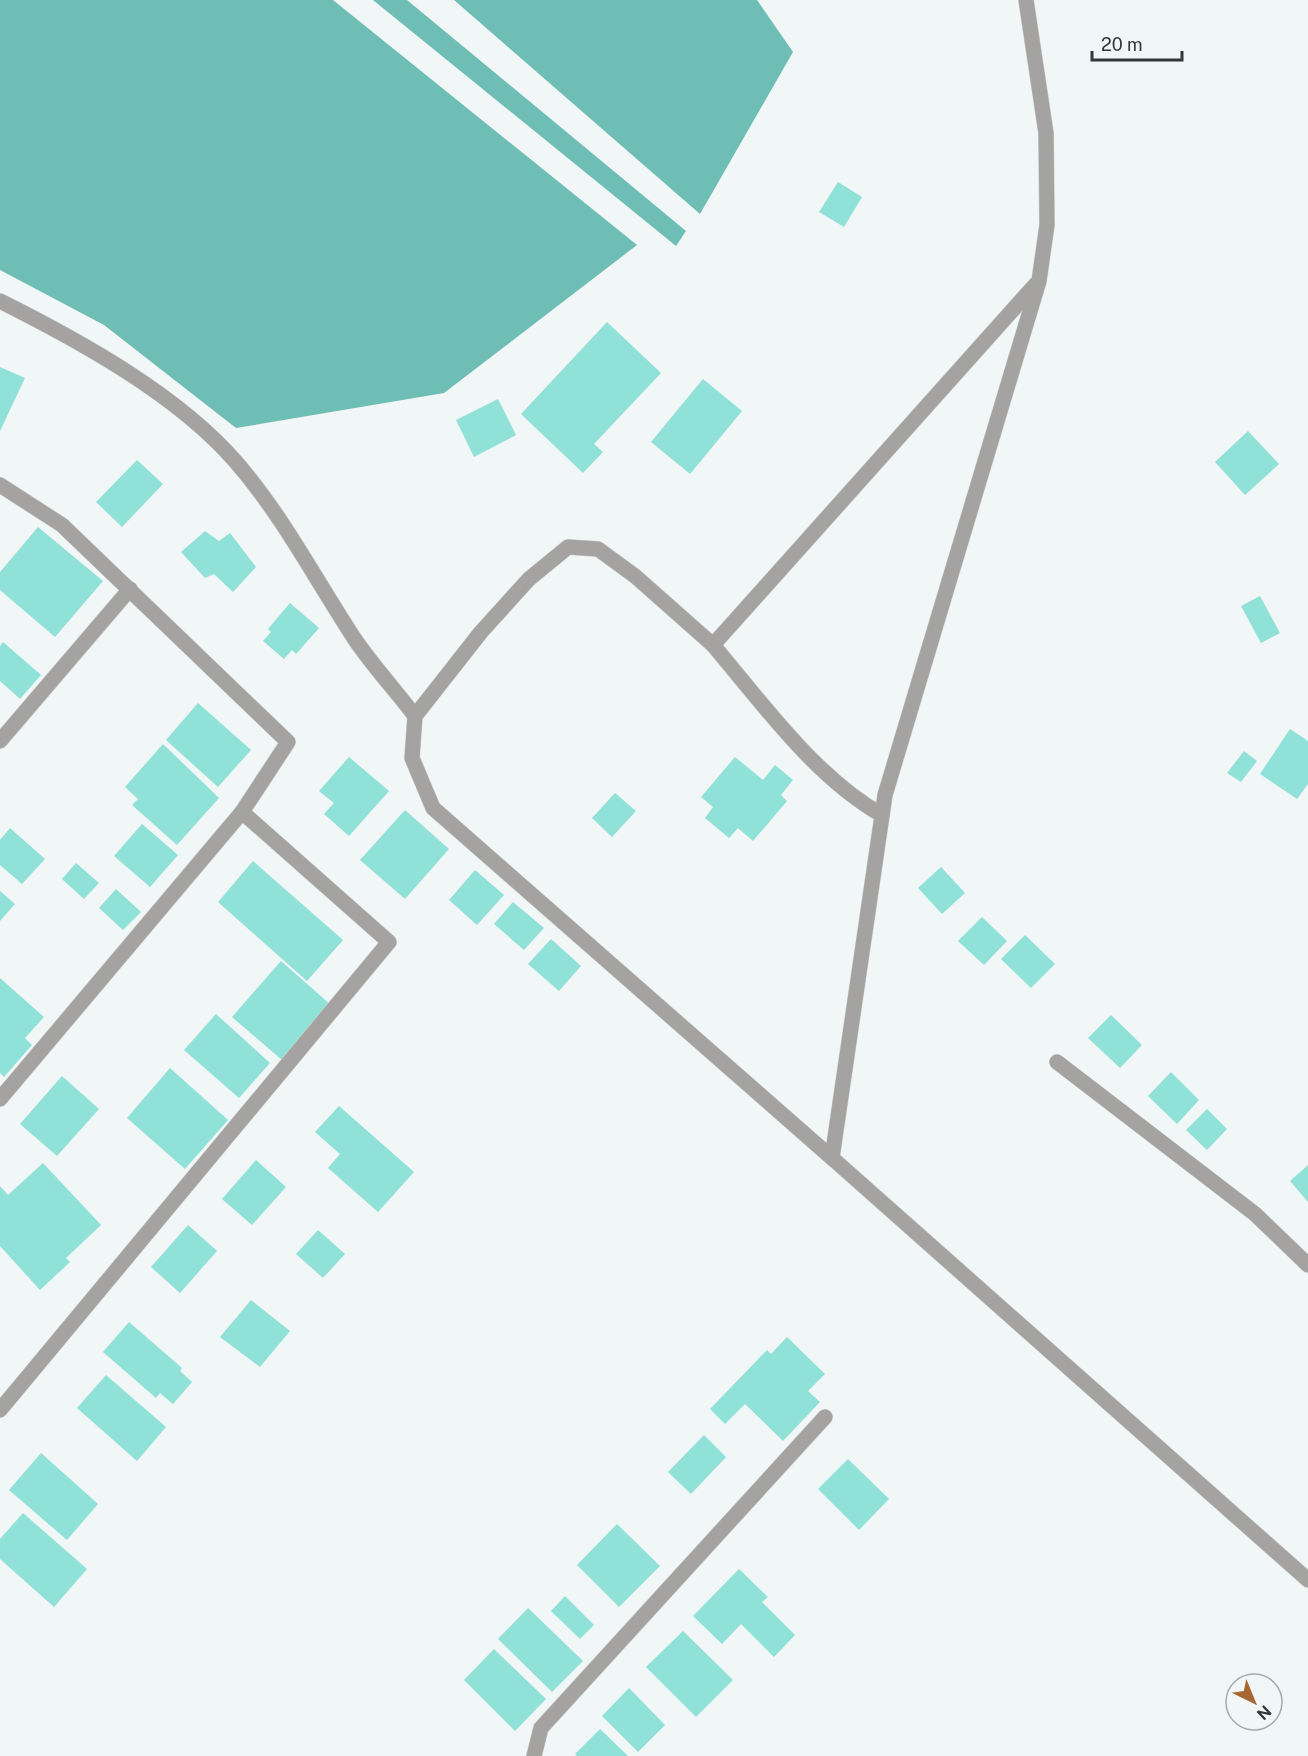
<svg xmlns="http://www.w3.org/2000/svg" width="1308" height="1756" font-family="'Public Sans',sans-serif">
<rect width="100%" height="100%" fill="#f1f6f6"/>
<!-- water -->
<g fill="#6ebeb6">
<path d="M0,0H333L637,245L444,393L236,428L104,325L0,270Z"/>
<path d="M373,0H407L686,231L676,246Z"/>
<path d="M454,0H757L793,52L700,214Z"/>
</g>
<!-- building -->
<g fill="#90e1d8">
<path d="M838,182L862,197L844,227L819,212Z"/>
<path d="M607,322L661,373L594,444L603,452L583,473L521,414Z"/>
<path d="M0,367L25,378L0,431Z"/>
<path d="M703,379L742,411L690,474L651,442Z"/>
<path d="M498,399L516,435L474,457L456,420Z"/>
<path d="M1248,431L1279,464L1245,495L1215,462Z"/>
<path d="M137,460L163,484L122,527L96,502Z"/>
<path d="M38,527L103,581L55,637L0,590V572Z"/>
<path d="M205,531L219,541L230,533L256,567L233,592L214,574L205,578L181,552Z"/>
<path d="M1260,596L1280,633L1261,643L1241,606Z"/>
<path d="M290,603L319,628L296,654L292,650L284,659L263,641L271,632L268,629Z"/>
<path d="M3,642L41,675L20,699L0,681V646Z"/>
<path d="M198,703L251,750L218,787L166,740Z"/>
<path d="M1290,729L1308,741V784L1297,799L1260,774Z"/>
<path d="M163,744L219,798L177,845L132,805L138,799L125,787Z"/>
<path d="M1244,751L1257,761L1241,782L1227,773Z"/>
<path d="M349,757L389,791L349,836L324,814L334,803L319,791Z"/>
<path d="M735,757L763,780L775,765L793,780L781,795L787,801L753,841L738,828L729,838L705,818L713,807L701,797Z"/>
<path d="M615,793L636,811L612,837L592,818Z"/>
<path d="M405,810L449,849L405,899L360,860Z"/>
<path d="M142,824L178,855L150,887L114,856Z"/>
<path d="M10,828L45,859L22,884L0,865V840Z"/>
<path d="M253,861L343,940L307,981L218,902Z"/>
<path d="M76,863L99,883L84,899L62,879Z"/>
<path d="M941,867L965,893L942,914L918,888Z"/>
<path d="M475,870L504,895L477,925L449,900Z"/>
<path d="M116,889L141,912L123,930L99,908Z"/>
<path d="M0,891L15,904L0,921Z"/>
<path d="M513,902L544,928L524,950L494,924Z"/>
<path d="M982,917L1007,941L984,965L958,941Z"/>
<path d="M1025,935L1055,964L1031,988L1001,959Z"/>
<path d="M551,939L581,966L559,991L528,964Z"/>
<path d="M281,961L331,1005L282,1060L232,1017Z"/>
<path d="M0,978L44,1017L25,1038L32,1045L4,1077L0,1073Z"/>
<path d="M216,1014L270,1063L239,1098L184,1050Z"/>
<path d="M1111,1015L1142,1045L1120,1068L1088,1038Z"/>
<path d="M170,1068L228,1120L185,1169L127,1118Z"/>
<path d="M1171,1072L1199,1100L1177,1124L1148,1096Z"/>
<path d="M62,1076L99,1109L57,1156L20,1124Z"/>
<path d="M339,1106L414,1172L378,1212L328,1168L340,1154L315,1132Z"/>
<path d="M1207,1109L1227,1129L1207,1150L1186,1130Z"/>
<path d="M256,1160L286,1187L252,1225L222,1199Z"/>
<path d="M43,1163L101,1225L66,1258L70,1262L40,1290L0,1246V1186L8,1195Z"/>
<path d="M1308,1165V1202L1290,1181Z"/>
<path d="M188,1225L217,1251L180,1293L151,1267Z"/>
<path d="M318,1230L345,1254L323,1278L296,1254Z"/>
<path d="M251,1300L290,1331L260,1367L220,1337Z"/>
<path d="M129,1322L182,1368L180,1371L192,1382L173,1404L160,1393L156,1398L103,1352Z"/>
<path d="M787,1337L825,1374L808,1391L820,1402L783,1441L745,1404L725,1424L710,1409L767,1350L771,1354Z"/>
<path d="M106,1375L166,1427L137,1461L77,1408Z"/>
<path d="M704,1435L726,1457L691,1494L668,1472Z"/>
<path d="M41,1453L98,1504L67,1540L9,1490Z"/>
<path d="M848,1459L889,1499L859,1530L818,1489Z"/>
<path d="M23,1513L87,1569L54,1607L0,1559V1539Z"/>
<path d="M617,1524L660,1566L619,1607L577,1565Z"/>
<path d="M739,1569L768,1597L762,1602L795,1635L774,1657L741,1624L722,1644L693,1616Z"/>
<path d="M565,1596L594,1625L580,1639L551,1611Z"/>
<path d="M528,1608L583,1661L552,1692L498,1639Z"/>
<path d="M683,1631L733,1680L696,1717L646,1667Z"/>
<path d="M494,1649L546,1699L515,1731L464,1680Z"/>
<path d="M629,1688L665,1725L638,1752L602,1716Z"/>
<path d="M600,1729L628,1756H577L575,1754Z"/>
</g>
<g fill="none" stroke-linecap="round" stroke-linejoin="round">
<!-- lane casing -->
<g stroke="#cfd4d3" stroke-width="16">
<path id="lane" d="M713,645C762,703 816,778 882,815"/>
</g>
<!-- street casing -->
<g stroke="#cfd4d3" stroke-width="16">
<g id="street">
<path d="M1026,0L1046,133L1047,225L1039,281L885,795L832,1158L1308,1580"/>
<path d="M0,301C80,341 178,395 236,462C283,516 317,582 356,641C374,667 396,691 415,716"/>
<path d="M0,485L62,525L288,742L242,812L0,1099"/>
<path d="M0,741L130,589"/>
<path d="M1057,1062L1255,1214L1308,1265"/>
<path d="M832,1158L433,808L412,758L415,716L481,632L529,579L568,547L598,549L635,576L713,645L1036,284"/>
<path d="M0,1410L389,942L242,812"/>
<path d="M534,1756L541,1728L825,1417"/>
</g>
</g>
<!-- lane -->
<use href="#lane" stroke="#a4a3a2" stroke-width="15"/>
<!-- street -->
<use href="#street" stroke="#a4a3a2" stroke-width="15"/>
</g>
<!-- north arrow -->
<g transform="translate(1254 1702) rotate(137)"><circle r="28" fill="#f1f6f6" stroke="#a6aaa9" stroke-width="1.5"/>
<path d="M0-4.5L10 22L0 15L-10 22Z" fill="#a86732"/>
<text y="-9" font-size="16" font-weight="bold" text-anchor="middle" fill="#353736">N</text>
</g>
<!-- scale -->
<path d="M1092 51v9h90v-9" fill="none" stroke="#353736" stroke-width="3"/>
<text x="1101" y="51" font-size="18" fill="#353736" stroke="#f1f6f6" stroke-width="4.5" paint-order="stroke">20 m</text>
</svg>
